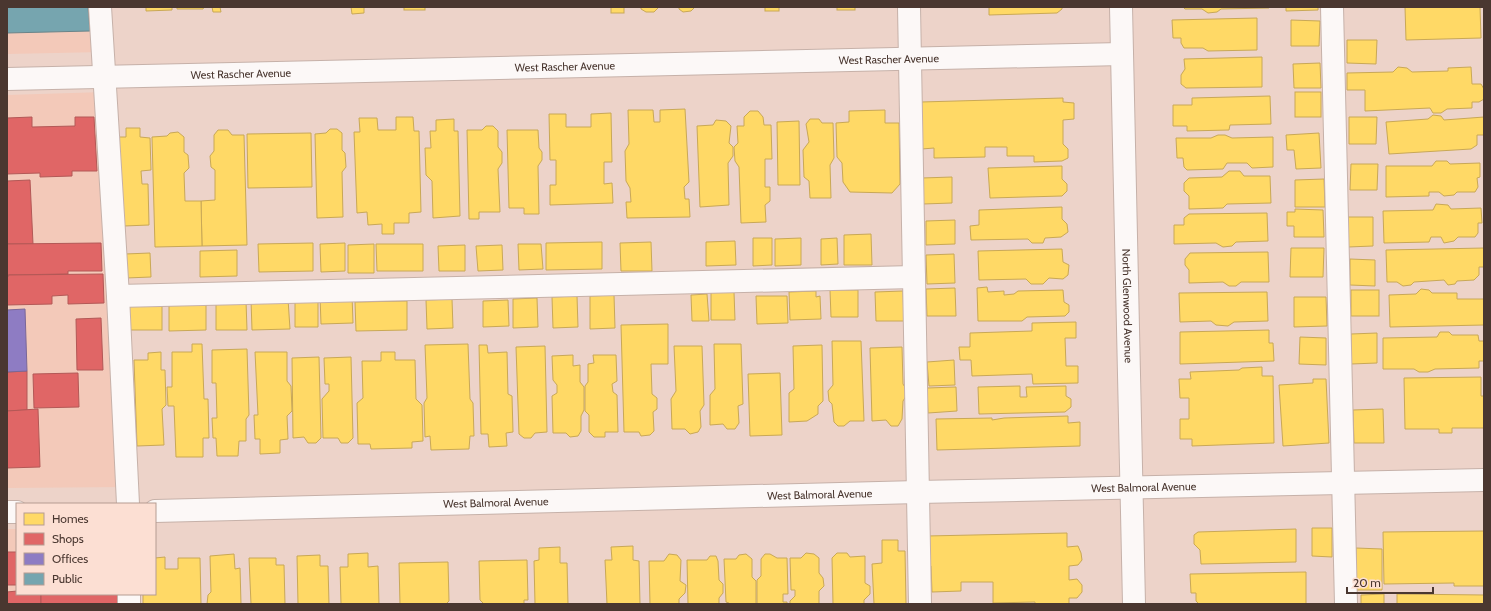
<svg xmlns="http://www.w3.org/2000/svg" width="1491" height="611" font-family="Cabin,sans-serif">
<rect width="100%" height="100%" fill="#edd3c9"/>
<!-- built -->
<g fill="#f3c9b9">
<path d="M7,7H100L103,52L7,54Z"/>
<path d="M105,92L127,487L7,488V95Z"/>
<path d="M7,529H17V594L7,604Z"/>
</g>
<!-- homes -->
<g fill="#ffd966" stroke="#c9a856">
<path d="M146,7H172V10L146,11Z"/>
<path d="M177,7H204L203,9H177Z"/>
<path d="M212,7H220L221,12H213Z"/>
<path d="M351,7H364V13L352,14Z"/>
<rect x="404" y="7" width="21" height="3"/>
<rect x="611" y="7" width="13" height="6"/>
<path d="M641,7H659L654,12H646L641,9Z"/>
<path d="M679,7H695L691,11L683,12L679,9Z"/>
<rect x="765" y="7" width="14" height="4"/>
<rect x="837" y="7" width="18" height="3"/>
<path d="M989,7H1062V9L1057,13L989,15Z"/>
<path d="M1183,7H1269V8L1221,9L1217,12L1208,13L1202,9H1185Z"/>
<path d="M1286,7H1318V10L1286,11Z"/>
<path d="M1405,7H1480L1481,38L1406,40Z"/>
<path d="M1257,18V50L1208,51L1203,48H1184L1181,43V38H1173L1172,20Z"/>
<path d="M1291,20L1320,21L1319,46H1291Z"/>
<path d="M1347,40H1377L1376,64L1347,63Z"/>
<path d="M1262,57V87L1186,88L1181,84V75L1185,69L1184,59Z"/>
<path d="M1320,63L1321,88H1294L1293,64Z"/>
<path d="M1398,67L1407,68L1412,72L1448,71V68L1471,67L1472,84H1481L1484,89V99L1479,102H1472V108L1447,109L1441,113H1433L1430,108L1365,111V90H1347V73L1393,72Z"/>
<rect x="1295" y="92" width="26" height="25"/>
<path d="M1270,96L1271,124L1230,125L1229,130L1187,131V126H1173V105H1192V98Z"/>
<path d="M1063,98V102L1074,103V119L1063,120V144L1068,149V158L1062,161L1034,162V156H1007V147H985V157L934,158V148L922,149L921,102Z"/>
<path d="M685,109L689,182L684,187L685,199H689L690,217L627,218L626,202H631L630,188L626,181L625,151L629,144L628,110H653L654,122H660V110Z"/>
<path d="M885,110V123H899L900,184L892,193L850,192L843,182L842,163L837,157L836,123L849,122V111Z"/>
<path d="M750,111H758L763,117L764,125H771L772,159H765V187H770V201L765,205L766,222L741,223L739,167L735,161L734,147L738,143L737,126H744V117Z"/>
<path d="M611,113L612,162H604V184L612,183L613,203L550,205V185H556V160H550L549,114H566V127H591V114Z"/>
<path d="M1433,115L1441,116L1444,120L1484,117V135H1477V145L1471,149L1389,154L1386,122L1428,119Z"/>
<path d="M396,117H413L414,131H419L421,212L409,213V223H394V234H382V224L368,225L367,212L357,213L354,132H360L359,118H377L378,130H396Z"/>
<path d="M1349,117H1377L1376,144H1349Z"/>
<path d="M454,119V131H458L460,216L433,218L432,181L426,175L425,148H431L430,131H436V120Z"/>
<path d="M810,119H819L822,123H833L834,158L830,165L831,198H810L809,181L804,177L803,150L809,142L806,124Z"/>
<path d="M716,120L726,121L731,126L729,143L733,147V156L728,163L729,205L700,207L697,126L713,125Z"/>
<path d="M799,121L800,185H778L777,122Z"/>
<path d="M486,126H493L498,131V147L502,152V163L498,169L500,212H479V219H469L467,130H482Z"/>
<path d="M126,128H140V137L150,138L151,170L141,171L142,184H148L149,225L124,226L117,137H126Z"/>
<path d="M330,129H337L342,133V150L345,153L346,167L342,172L343,217L317,218L315,134L326,133Z"/>
<path d="M218,130H228L232,135H244L247,245L202,246L201,201L215,200V170L211,167L210,156L214,151V135Z"/>
<path d="M507,130H538L539,148L542,152V160L538,166L539,214H524V208H509Z"/>
<path d="M178,132L184,137V152L188,155L189,168L184,173L185,201H201L202,246L155,247L152,137L167,136L170,133Z"/>
<path d="M311,133L312,187L248,188L247,134Z"/>
<path d="M1319,133L1321,168L1296,169L1294,150H1287L1286,135Z"/>
<path d="M1218,135H1225L1232,138L1273,137V167L1252,168L1247,163H1227L1223,169L1187,170L1184,167L1183,158H1177L1176,138H1211Z"/>
<path d="M1436,161H1447L1450,164L1480,163V177L1477,178L1478,187L1475,192H1457L1454,195L1444,196L1439,192H1429V196L1386,197V166H1432Z"/>
<path d="M1351,164H1378L1377,190H1350Z"/>
<path d="M1062,166V179L1067,184V191L1062,196L990,198L988,168Z"/>
<path d="M1229,171H1240L1244,176H1270L1271,203L1227,204L1223,208L1189,209V196L1184,191V183L1189,178L1222,177Z"/>
<path d="M952,177V203L923,204L922,178Z"/>
<path d="M1324,179L1325,207H1295V180Z"/>
<path d="M1436,204L1448,205L1451,209L1481,208L1482,223H1478V233L1475,237H1458L1454,241L1444,243L1441,237H1431L1429,242L1384,243L1383,211L1433,210Z"/>
<path d="M1062,207V219L1067,224L1068,232L1061,237L1045,238L1043,243H1032L1028,239L971,240L970,226L979,225V210Z"/>
<path d="M1295,209L1323,210L1324,237H1294V226H1287V212H1295Z"/>
<path d="M1267,213L1268,241L1236,242L1232,246L1223,247L1216,243L1174,244V225H1184V218L1189,214Z"/>
<path d="M1348,217H1373V246L1348,247Z"/>
<path d="M955,220V244L926,245V221Z"/>
<path d="M871,234L872,265H844V235Z"/>
<path d="M753,238H772V265L753,266Z"/>
<path d="M801,238V265L775,266V239Z"/>
<path d="M837,238L838,264L821,265V239Z"/>
<path d="M735,241L736,265L706,266V242Z"/>
<path d="M602,242V269L546,270V243Z"/>
<path d="M651,242L652,271H621L620,243Z"/>
<path d="M313,243V271L259,272L258,244Z"/>
<path d="M345,243V271L321,272L320,244Z"/>
<path d="M374,244V273H348V245Z"/>
<path d="M376,244H423V271H377Z"/>
<path d="M518,244H541L543,269L519,270Z"/>
<path d="M465,245V271H439L438,246Z"/>
<path d="M502,245L503,270L478,271L476,246Z"/>
<path d="M1291,248H1324L1323,277H1290Z"/>
<path d="M1484,248V267H1479V275L1474,280L1457,281L1455,284L1448,285L1444,280L1414,282L1411,285L1403,286L1397,282H1387L1386,250Z"/>
<path d="M1062,249L1063,262L1069,265L1068,275L1063,279L1049,278L1043,284H1031L1026,279L979,280L978,251Z"/>
<path d="M237,250V276L200,277V251Z"/>
<path d="M1268,252L1269,282H1241L1236,286H1229L1223,282L1189,283V270L1185,265V259L1190,253Z"/>
<path d="M150,253L151,277L126,278L125,254Z"/>
<path d="M954,254L955,283L927,284L926,255Z"/>
<path d="M1350,259L1375,260V286L1350,285Z"/>
<path d="M987,287L988,292L1004,291V295L1014,294L1018,291L1063,290L1064,302L1069,305V312L1065,316L1027,317L1022,321H978L977,288Z"/>
<path d="M955,288L956,316H927L926,289Z"/>
<path d="M1421,289L1429,290L1432,293H1457V299H1484V325L1390,327L1389,295L1416,294Z"/>
<path d="M830,290H858V317H831Z"/>
<rect x="1351" y="290" width="28" height="26"/>
<path d="M816,291V297L820,296L821,319L790,320L789,292Z"/>
<path d="M903,291L904,321H876L875,292Z"/>
<path d="M711,292H734L735,320H711Z"/>
<path d="M1267,292L1268,321L1234,322L1228,326L1216,325L1211,321L1180,322L1179,293Z"/>
<path d="M707,294L709,321H692L691,295Z"/>
<path d="M352,295L353,323L321,324L320,296Z"/>
<path d="M614,295L615,328L590,329V296Z"/>
<path d="M577,296L578,327L553,328L552,297Z"/>
<path d="M756,296H787L788,323L757,324Z"/>
<path d="M1294,297H1326L1327,326L1294,327Z"/>
<path d="M537,298L538,327L513,328V299Z"/>
<path d="M288,299L290,329L252,330L251,300Z"/>
<path d="M318,299V327H295V300Z"/>
<path d="M452,299L453,328L427,329L426,300Z"/>
<path d="M508,300L509,326L483,327V301Z"/>
<path d="M206,301V330L169,331V302Z"/>
<path d="M216,301H246L247,330H216Z"/>
<path d="M407,301V330L356,331L355,302Z"/>
<rect x="127" y="302" width="35" height="28"/>
<path d="M1076,322V338H1065L1066,366H1078V383L1033,384L1032,374L972,376L971,360H960L959,347H970V333L1032,331V323Z"/>
<path d="M668,324V364H651L652,394L657,398V409L653,412L654,431L650,435L641,436L639,432H624L621,325Z"/>
<path d="M1269,330V343H1273L1274,361L1180,364V332Z"/>
<path d="M1440,332H1449L1452,335H1478L1479,341H1484V361H1479V368L1435,369L1428,372H1419L1414,369H1383V338L1437,337Z"/>
<path d="M1377,333V363L1351,364V334Z"/>
<path d="M1300,337L1326,338V365L1299,364Z"/>
<path d="M832,341H861L864,421H850L844,426H838L834,422L832,404L829,401L828,391L833,385Z"/>
<path d="M192,344H202L204,399H208L209,438H203V457H176L174,406H168L167,387H172V352H192Z"/>
<path d="M468,344L470,399L473,403L474,436H470L469,449L431,450L430,436L425,437L424,403L427,398L425,345Z"/>
<path d="M714,344H741L743,404L738,406L739,423L735,429H727L723,424L710,425V395L715,389Z"/>
<path d="M479,345H487L488,353L507,352L508,394L512,396L513,432L506,433L507,446L489,447L488,434H481Z"/>
<path d="M822,345L823,401L818,406V414L807,421L789,422V393L794,389L793,346Z"/>
<path d="M545,346L547,432L535,433L531,438H524L519,434L516,347Z"/>
<path d="M674,346H702L704,405L700,411L701,427L698,432L690,434L685,429H672L671,399L676,391Z"/>
<path d="M902,347L903,384L906,389V396L903,401L902,419L898,426H891L886,420L872,421L870,348Z"/>
<path d="M247,349L249,415L246,419V441H239L238,456H217L216,438H213L212,418H217L216,383H212V350Z"/>
<path d="M161,352V370H165L166,405L162,409L164,445L137,446L134,360H148V353Z"/>
<path d="M255,352H287V381L291,386L292,411L287,416L288,439L280,440V453L260,454V439H255L254,415H258Z"/>
<path d="M381,352H395V360H415L416,399L422,405L423,441L412,442V448L371,449L370,444H358L357,403L363,398L362,361H381Z"/>
<path d="M573,355V366L580,365V382L584,387V410L581,416V431L578,436L570,437L566,433H553L552,396L557,393V385L553,380L552,356Z"/>
<path d="M593,355H616L617,381L612,384L613,392L617,395L618,432H605V437H594L589,432V415L585,411V386L588,382V364L594,363Z"/>
<path d="M319,357L321,438L316,443H308L304,437L293,438L292,358Z"/>
<path d="M351,357L353,438L348,443H341L338,438H323L322,399L329,391V384H325L324,358Z"/>
<path d="M954,360L955,385L929,386L927,362Z"/>
<path d="M1262,367V376H1273L1274,443L1192,446V439H1180V419H1189V398H1180L1179,379H1191L1190,372L1239,370L1242,368Z"/>
<path d="M780,373L782,435L750,436L748,374Z"/>
<path d="M1481,377V396H1484V428H1452V433H1439V429H1405L1404,378Z"/>
<path d="M1313,379H1326L1329,443L1283,446L1279,385L1313,383Z"/>
<path d="M1020,386V397H1027L1026,387L1066,386V396L1071,399V407L1065,412L979,414L978,387Z"/>
<path d="M956,387L957,411L928,413L927,388Z"/>
<path d="M1383,409L1384,443H1354L1353,410Z"/>
<path d="M1068,416V423L1080,422V446L937,450L936,419L992,418V420L1004,418Z"/>
<path d="M1312,528H1332V557L1312,556Z"/>
<path d="M1296,529V562L1201,564L1200,550L1194,544V535L1198,532Z"/>
<path d="M1484,531V586H1454V583L1384,584L1383,532Z"/>
<path d="M1067,533V547L1078,546L1081,553L1082,560L1078,565L1069,566V580L1077,579L1082,585V592L1077,598H1069V604H1035V602L993,603V582H961V591L932,592L931,566H928L927,536Z"/>
<path d="M882,540H898V551H905L906,604H874L872,564L882,563Z"/>
<path d="M633,546V560L639,561L640,604H607L605,560H612L611,547Z"/>
<path d="M560,547V563H567L568,604H535L534,561L539,560V548Z"/>
<path d="M1356,548L1382,549V590H1356Z"/>
<path d="M368,553V567L378,566L379,604H341L340,567H348V554Z"/>
<path d="M806,553L814,554L819,558V573L823,578L824,586L819,591V604H790V601L795,596V590H791L790,558H801Z"/>
<path d="M837,553H847L850,557L865,556V583L870,586V594L864,600V604H833L832,558Z"/>
<path d="M234,554L235,569L240,568L241,604H207L208,595L211,592L210,556Z"/>
<path d="M669,554L677,555L681,560L680,581L686,585L685,593L679,599V604H650L649,561H664Z"/>
<path d="M746,554L752,559V577L756,581V604H730L729,603L726,602L724,559H736L739,555Z"/>
<path d="M765,554H770L777,558H787L788,594H783V602H787V604H757V580L761,576V559Z"/>
<path d="M320,555V566H328L329,604H298L297,556Z"/>
<path d="M710,556H716L718,561L719,580L723,584V593L719,598V604H688L687,560H707Z"/>
<path d="M165,557V569H178V558H200L201,604H143V594H155V558Z"/>
<path d="M249,558H276V565H284L285,604H251Z"/>
<path d="M527,560L528,600H524V604H484L480,600L479,561Z"/>
<path d="M448,562L449,601L446,604H400L399,563Z"/>
<path d="M1306,572V604H1199L1196,601V593H1191L1190,574Z"/>
<path d="M1384,594V604H1361V595Z"/>
<path d="M1397,594L1484,595V604H1397Z"/>
</g>
<!-- shops -->
<g fill="#e06666" stroke="#b35856">
<path d="M32,117V127L75,126V117H94L97,171H72V176L40,177V173L7,174V118Z"/>
<path d="M30,180L33,244H7V181Z"/>
<path d="M101,243L102,271H68V274L7,275V244Z"/>
<path d="M103,274L104,303L68,304V295L52,296V304L7,305V278L9,275Z"/>
<path d="M101,318L103,370H77L76,319Z"/>
<path d="M27,371V410L7,411V372Z"/>
<path d="M78,373L79,407L34,408L33,374Z"/>
<path d="M38,409L40,467L7,468V411Z"/>
<rect x="7" y="552" width="10" height="33"/>
<path d="M17,591V594H41V604H7V592Z"/>
<rect x="41" y="594" width="79" height="10"/>
</g>
<!-- offices -->
<path fill="#8e7cc3" stroke="#7a6797" d="M25,309L27,371L7,372V310Z"/>
<!-- public -->
<path fill="#76a5af" stroke="#698489" d="M7,7H88L90,31L7,33Z"/>
<g fill="none" stroke-linecap="round" stroke-linejoin="round">
<!-- minor casing -->
<g stroke="#c6b1a9" stroke-width="24">
<g id="minor">
<path d="M100,7L118,296L128,504"/>
<path d="M909,7L920,604"/>
<path id="s1" d="M1121,7L1134,604"/>
<path d="M1332,7L1346,604"/>
<path id="s2" d="M7,79L1122,54"/>
<path d="M118,296L914,277"/>
<path id="s3" d="M155,511L918,492L1484,480"/>
<path d="M7,512H17"/>
<path d="M129,594V604"/>
</g>
</g>
<!-- minor -->
<use href="#minor" stroke="#fcf8f7" stroke-width="22"/>
</g>
<g text-anchor="middle" dominant-baseline="central" stroke-width="4" stroke-linejoin="round" paint-order="stroke">
<!-- street labels -->
<g font-size="11" fill="#4a3730" stroke="#fcdfd3">
<text stroke="none"><textPath href="#s2" startOffset="882">West Rascher Avenue</textPath></text>
<text stroke="none"><textPath href="#s2" startOffset="558">West Rascher Avenue</textPath></text>
<text stroke="none"><textPath href="#s2" startOffset="234">West Rascher Avenue</textPath></text>
<text stroke="none"><textPath href="#s1" startOffset="299">North Glenwood Avenue</textPath></text>
<text stroke="none"><textPath href="#s3" startOffset="989">West Balmoral Avenue</textPath></text>
<text stroke="none"><textPath href="#s3" startOffset="665">West Balmoral Avenue</textPath></text>
<text stroke="none"><textPath href="#s3" startOffset="341">West Balmoral Avenue</textPath></text>
</g>
</g>
<!-- border -->
<rect width="1491" height="611" fill="none" stroke="#4a3730" stroke-width="16"/>
<!-- legend -->
<rect x="16" y="503" width="140" height="92" fill="#fcdfd3" stroke="#b59c92"/>
<rect x="24" y="513" width="20" height="12" fill="#ffd966" stroke="#b59c92"/>
<text x="52" y="523" font-size="12" fill="#4a3730">Homes</text>
<rect x="24" y="533" width="20" height="12" fill="#e06666" stroke="#b59c92"/>
<text x="52" y="543" font-size="12" fill="#4a3730">Shops</text>
<rect x="24" y="553" width="20" height="12" fill="#8e7cc3" stroke="#b59c92"/>
<text x="52" y="563" font-size="12" fill="#4a3730">Offices</text>
<rect x="24" y="573" width="20" height="12" fill="#76a5af" stroke="#b59c92"/>
<text x="52" y="583" font-size="12" fill="#4a3730">Public</text>
<!-- scale -->
<path d="M1347 587v6h86v-6" fill="none" stroke="#4a3730" stroke-width="2"/>
<text x="1353" y="587" font-size="12" fill="#4a3730" stroke="#fcdfd3" stroke-width="3" paint-order="stroke">20 m</text>
</svg>
